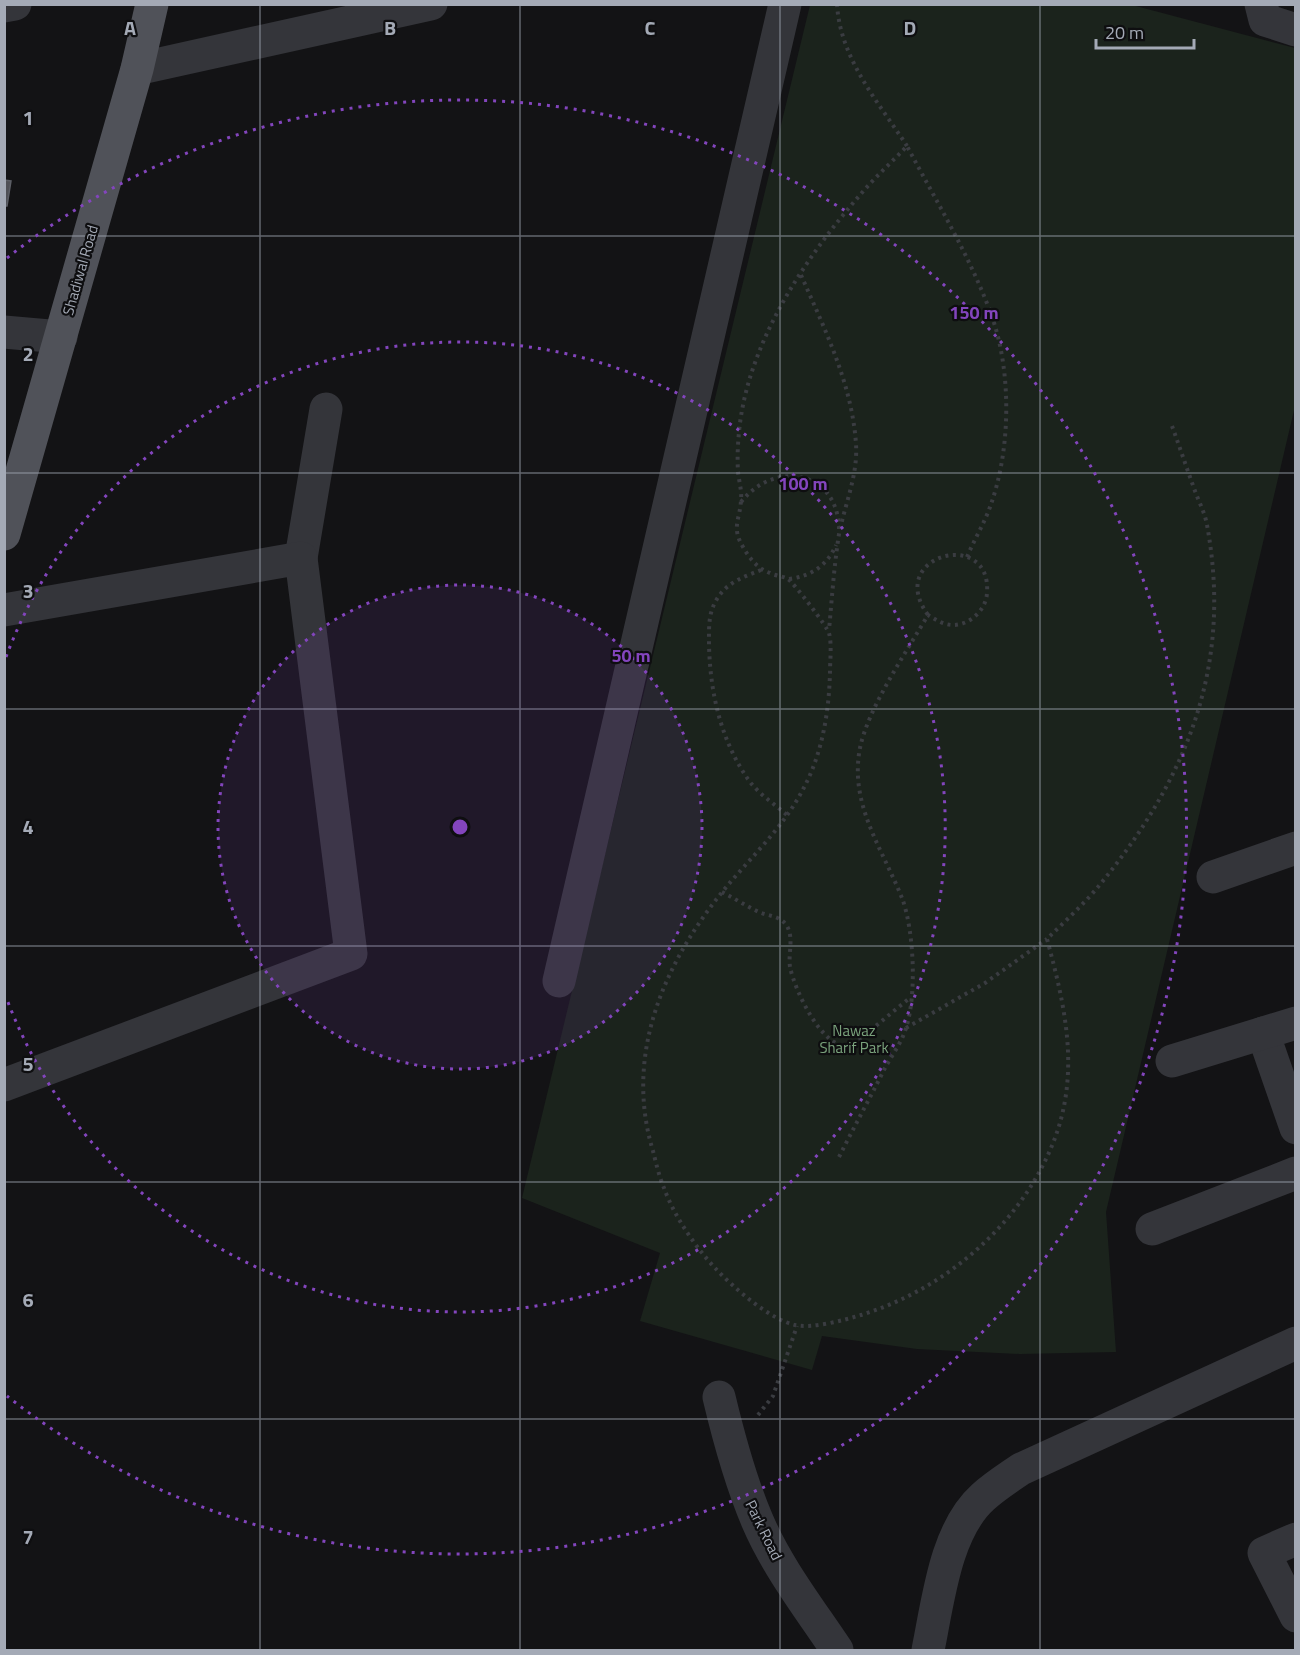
<svg xmlns="http://www.w3.org/2000/svg" width="1300" height="1655" font-family="'Titillium Web',sans-serif">
<rect width="100%" height="100%" fill="#131315"/>
<!-- green -->
<path fill="#1b231c" d="M810,5H1132L1295,48V406L1106,1212L1116,1352L1020,1354L917,1349L822,1336L812,1370L640,1321L660,1253L522,1198Z"/>
<!-- building -->
<path fill="#4f5056" stroke="#5c5e65" stroke-width="1.5" d="M4,180L11,181L7,206H4Z"/>
<g fill="none" stroke-linecap="round" stroke-linejoin="round">
<!-- path -->
<g stroke="#3a3c41" stroke-width="4" stroke-dasharray="3 4.5" stroke-linecap="butt">
<path d="M837,4C840,59 879,103 907,146"/>
<path d="M801,275C825,330 852,384 856,444C858,475 845,504 839,534C834,566 832,598 829,630"/>
<path d="M741,502C775,459 838,471 839,529"/>
<path d="M967,557C974,540 984,524 990,507C1011,450 1012,371 991,314C970,256 936,201 907,146C892,162 875,177 860,195C805,258 751,339 740,423C738,439 737,456 738,472C739,481 742,491 741,500C740,520 731,527 743,547C749,558 758,569 770,573C776,576 783,576 788,579C794,583 828,628 829,633C832,644 830,660 830,672C829,713 822,756 801,793C781,830 749,859 723,891C663,965 624,1056 653,1151C656,1163 659,1176 664,1188C674,1216 696,1248 716,1269C734,1288 769,1319 795,1325C811,1329 845,1320 861,1315C946,1289 1023,1223 1055,1138C1080,1070 1065,1006 1047,939C1064,922 1083,905 1098,887C1187,779 1233,666 1207,525C1205,513 1199,502 1195,491C1187,469 1180,448 1172,426"/>
<path d="M761,570C746,576 728,582 719,596C708,611 709,626 709,644C710,693 721,742 750,782C760,795 776,805 788,816"/>
<path d="M789,579C811,576 827,566 836,545"/>
<path d="M722,892C734,898 746,906 759,912C768,916 781,916 787,926C794,939 788,953 790,967C795,991 822,1049 850,1047L911,997"/>
<path d="M906,1028L985,983L1047,939"/>
<path d="M839,1157C854,1127 870,1098 885,1068C892,1055 902,1042 906,1028C917,995 914,930 902,898C882,848 849,804 860,748C868,708 907,651 928,615C936,620 944,625 953,625C970,625 986,610 987,593C992,527 884,555 928,615"/>
<path d="M758,1415L773,1396L797,1326"/>
</g>
<!-- street -->
<g stroke="#34353a" stroke-width="33">
<path d="M1261,4L1265,20L1296,30"/>
<path d="M4,6L15,4"/>
<path d="M137,69L431,4"/>
<path d="M4,332L61,337"/>
<path d="M301,558L326,409"/>
<path d="M4,610L301,558L351,954L4,1085"/>
<path d="M1213,877L1296,848"/>
<path d="M559,981L785,4"/>
<path d="M1263,1033L1296,1128"/>
<path d="M1172,1061L1296,1023"/>
<path d="M1152,1229L1296,1173"/>
<path d="M719,1397C729,1439 740,1480 757,1520C777,1567 809,1608 837,1650"/>
<path d="M1296,1539L1264,1553L1296,1616"/>
<path d="M928,1650C938,1602 945,1531 983,1497C995,1486 1008,1478 1021,1469L1296,1343"/>
</g>
<!-- primary -->
<path stroke="#505259" stroke-width="33" d="M4,534L137,69L152,4"/>
</g>
<!-- grid -->
<path fill="none" stroke="#a4aab6" stroke-width="1.5" stroke-opacity="0.55" d="M260,4V1650M520,4V1650M780,4V1650M1040,4V1650M4,236H1296M4,473H1296M4,709H1296M4,946H1296M4,1182H1296M4,1419H1296"/>
<!-- distance rings -->
<circle cx="460" cy="827" r="242" fill="#8345bd" fill-opacity=".12"/>
<g fill="none" stroke="#8345bd" stroke-width="3" stroke-dasharray="3 6">
<circle cx="460" cy="827" r="242"/>
<path d="M6 657A485 485 0 1 1 6 997"/>
<path d="M7 258A727 727 0 1 1 7 1396"/>
</g>
<g text-anchor="middle" dominant-baseline="central" stroke-width="4.5" stroke-linejoin="round" paint-order="stroke">
<!-- street labels -->
<g font-size="15" fill="#a4aab6" stroke="#0e0e10">
<text transform="translate(80 270) rotate(-74)">Shadiwal Road</text>
<text transform="translate(764 1530) rotate(64)">Park Road</text>
</g>
<!-- park labels -->
<g font-size="15" fill="#7aa27c" stroke="#0e0e10">
<text x="854" y="1030">Nawaz<tspan x="854" dy="17">Sharif Park</tspan></text>
</g>
</g>
<g font-size="20" text-anchor="middle" font-weight="bold" fill="#a4aab6" stroke="#0e0e10" stroke-width="4.5" stroke-linejoin="round" paint-order="stroke">
<text x="130" y="35">A</text>
<text x="390" y="35">B</text>
<text x="650" y="35">C</text>
<text x="910" y="35">D</text>
<text x="28" y="125">1</text>
<text x="28" y="361">2</text>
<text x="28" y="598">3</text>
<text x="28" y="834">4</text>
<text x="28" y="1071">5</text>
<text x="28" y="1307">6</text>
<text x="28" y="1544">7</text>
</g>
<circle cx="460" cy="827" r="9" fill="#8345bd" stroke="#0e0e10" stroke-width="3"/>
<g font-size="18" text-anchor="middle" font-weight="bold" fill="#8345bd" stroke="#0e0e10" stroke-width="4.5" stroke-linejoin="round" paint-order="stroke">
<text x="974" y="319">150 m</text>
<text x="803" y="490">100 m</text>
<text x="631" y="662">50 m</text>
</g>
<!-- border -->
<rect width="1300" height="1655" fill="none" stroke="#a4aab6" stroke-width="12"/>
<!-- scale -->
<path d="M1096 39v9h98v-9" fill="none" stroke="#a4aab6" stroke-width="3"/>
<text x="1105" y="39" font-size="18" fill="#a4aab6" stroke="#0e0e10" stroke-width="4.5" paint-order="stroke">20 m</text>
</svg>
